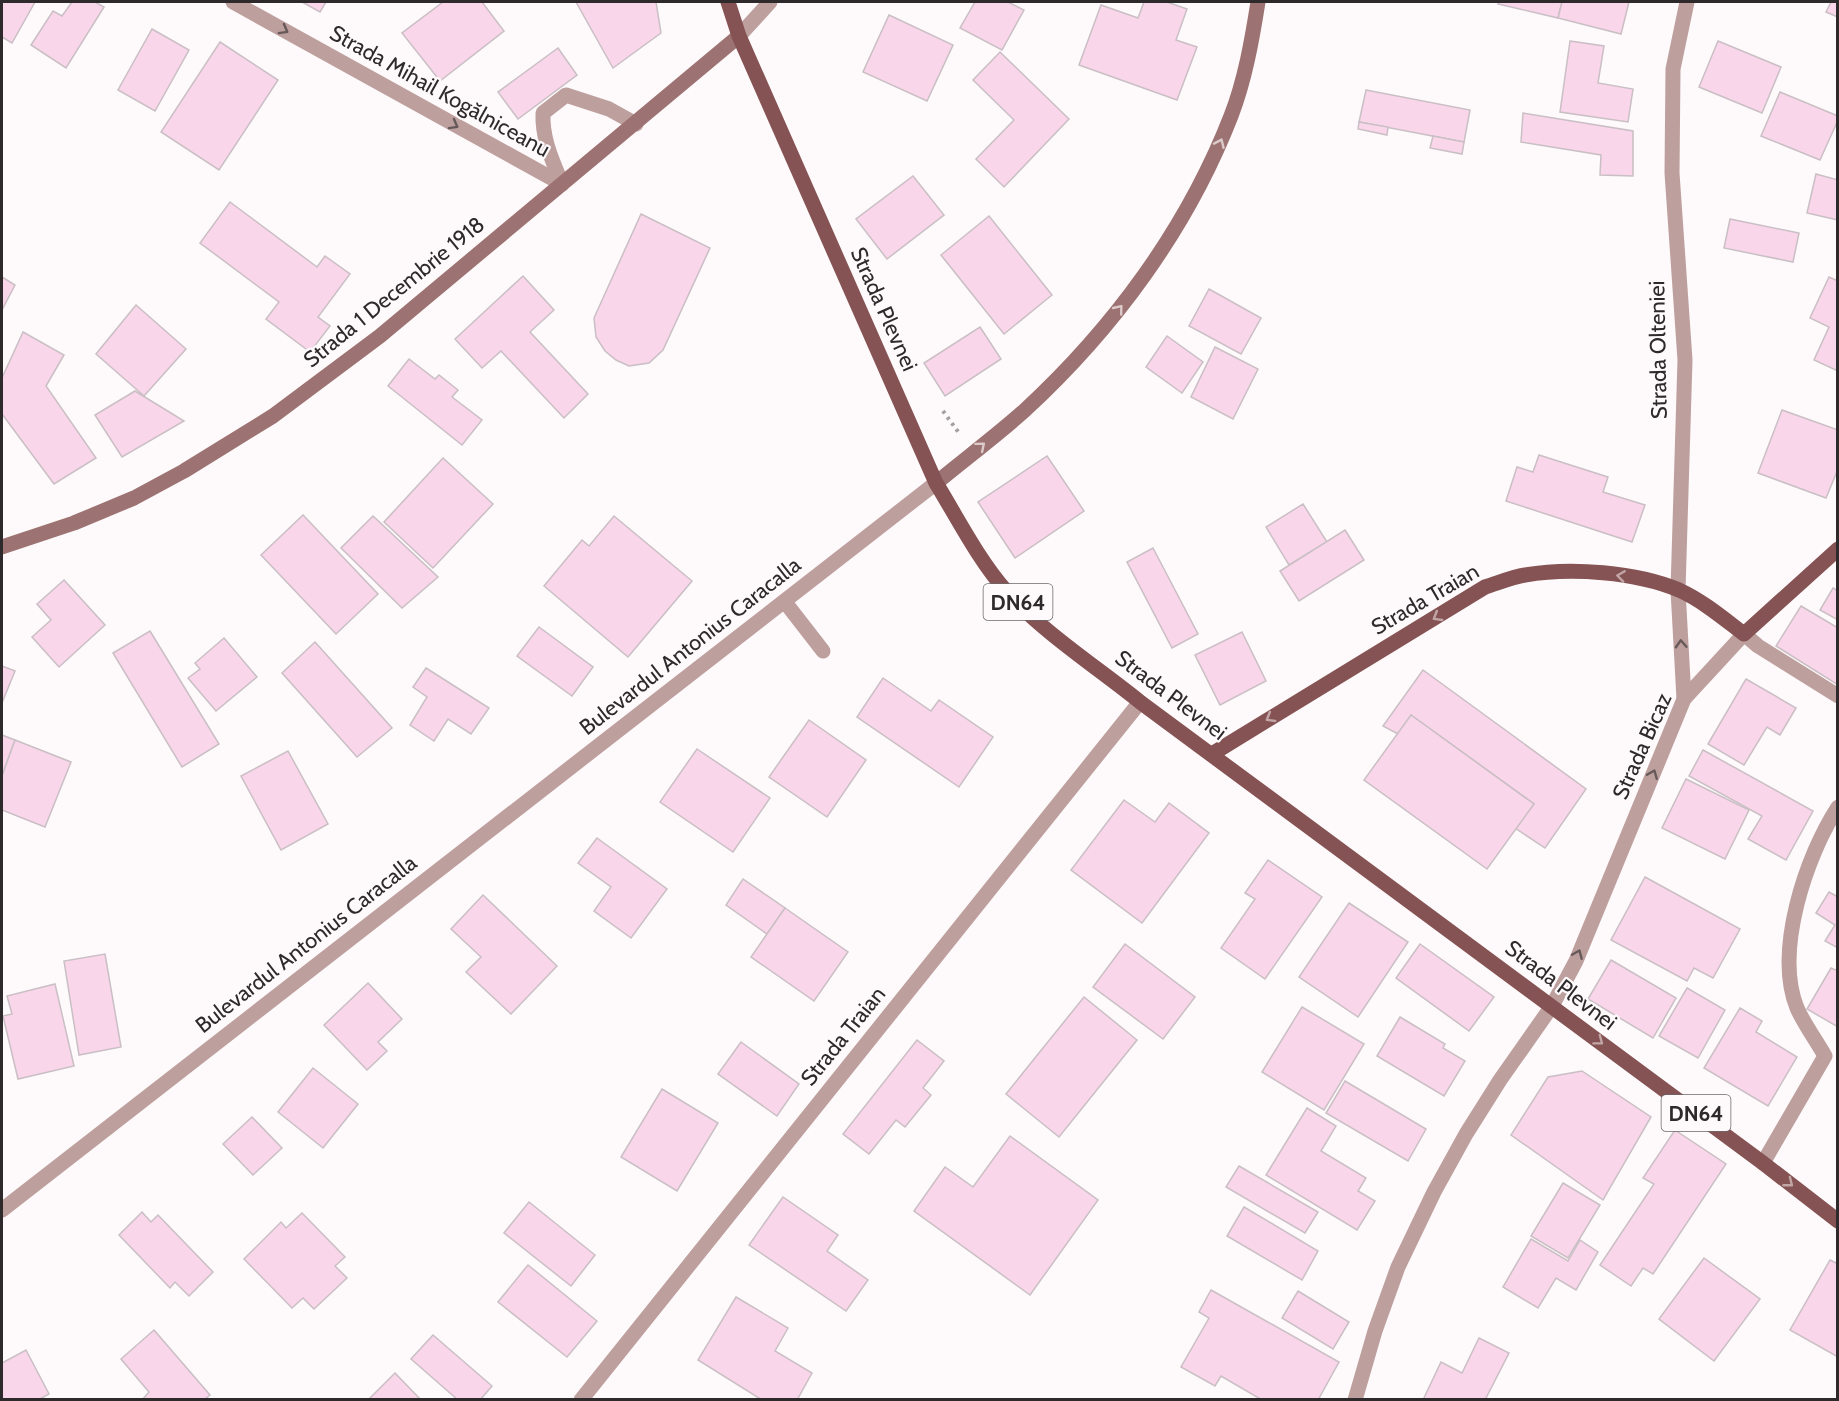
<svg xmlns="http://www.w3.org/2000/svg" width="1839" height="1401" font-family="Cabin,sans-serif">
<rect width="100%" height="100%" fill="#fef9fa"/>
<!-- building -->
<g fill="#fad6ea" stroke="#c9bfc4" stroke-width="1.5">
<path d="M2,2H35L12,43L2,37Z"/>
<path d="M72,2H95L104,7L66,68L31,45L53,11L62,16Z"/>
<path d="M302,2H326L320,12Z"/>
<path d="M443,2H482L504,31L440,81L402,33Z"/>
<path d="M576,2H656L661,33L613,68Z"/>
<path d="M975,2H1008L1024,10L1002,50L960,28Z"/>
<path d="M1144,2H1167L1187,9L1176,40L1197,47L1177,100L1079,65L1101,5L1138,18Z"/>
<path d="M1499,2H1562L1558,18L1498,4Z"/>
<path d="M1562,2H1629L1621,34L1558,18Z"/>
<path d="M1831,2H1838V17L1826,12Z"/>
<path d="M889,15L953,45L927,101L863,72Z"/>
<path d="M152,29L189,50L155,111L118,90Z"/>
<path d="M1570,41L1604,46L1598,83L1633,89L1628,122L1560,112Z"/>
<path d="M1718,41L1781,67L1762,113L1699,87Z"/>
<path d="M220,42L278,80L219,170L161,132Z"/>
<path d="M558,48L577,75L518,119L498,92Z"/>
<path d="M1000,52L1069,119L1004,187L976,159L1014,120L973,80Z"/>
<path d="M1366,90L1470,110L1464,142L1359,122Z"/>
<path d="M1780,92L1838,116V120L1820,160L1761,136Z"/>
<path d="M1523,113L1633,131V176L1600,175L1601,155L1521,142Z"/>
<path d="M1359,122L1388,127L1387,135L1358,129Z"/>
<path d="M1433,136L1464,142L1462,154L1430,148Z"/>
<path d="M1816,174L1838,180V220L1807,213Z"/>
<path d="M913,176L944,215L887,259L856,219Z"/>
<path d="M230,202L317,267L325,256L350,274L318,317L330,326L310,352L266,319L279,302L200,243Z"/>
<path d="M641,214L710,248L663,350L649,363L629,366L616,360L605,351L596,337L594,318Z"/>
<path d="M989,216L1052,295L1004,334L941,255Z"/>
<path d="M1730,219L1799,233L1793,262L1724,248Z"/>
<path d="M523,276L554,310L530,332L588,394L564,418L501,351L482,368L455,339Z"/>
<path d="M2,277L15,285L2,310Z"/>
<path d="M1829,277L1838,281V371L1814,360L1829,327L1810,318Z"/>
<path d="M1209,289L1261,318L1241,354L1189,326Z"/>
<path d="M136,305L186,349L144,396L96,354Z"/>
<path d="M980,327L1001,359L945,396L924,363Z"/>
<path d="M23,332L64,355L46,386L96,458L54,484L2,414V378Z"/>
<path d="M1167,336L1203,362L1182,393L1146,367Z"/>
<path d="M1215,347L1258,369L1233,419L1191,397Z"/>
<path d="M409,359L435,379L439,375L458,390L452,397L482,420L462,445L388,386Z"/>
<path d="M135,391L184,421L122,457L95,415Z"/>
<path d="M1782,410L1838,430V469L1826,498L1758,473Z"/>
<path d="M1539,455L1608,477L1603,492L1645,505L1632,542L1506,501L1517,467L1533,472Z"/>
<path d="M1047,456L1084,511L1015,558L978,502Z"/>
<path d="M443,458L493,504L433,568L384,522Z"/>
<path d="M1303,504L1327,542L1289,565L1266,527Z"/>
<path d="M303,515L378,594L336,634L261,555Z"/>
<path d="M373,516L438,577L402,608L341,548Z"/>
<path d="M614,516L692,581L628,657L544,586L582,540L589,546Z"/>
<path d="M1345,530L1364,560L1299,601L1280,571Z"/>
<path d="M1153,548L1198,634L1172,648L1127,562Z"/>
<path d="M64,580L105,625L59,667L32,637L51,620L37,604Z"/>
<path d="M1833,588L1838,591V620L1820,610Z"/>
<path d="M1801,606L1838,628V685L1776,646Z"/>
<path d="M539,627L593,667L572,696L517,656Z"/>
<path d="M150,631L219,744L182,767L113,653Z"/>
<path d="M1242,632L1266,681L1220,705L1195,655Z"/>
<path d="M224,638L257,677L216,711L188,678L200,669L195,663Z"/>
<path d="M315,642L392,728L357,757L282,673Z"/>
<path d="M2,666L15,671L2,703Z"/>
<path d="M426,668L489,708L471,734L448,719L434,741L410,725L427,697L413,687Z"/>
<path d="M1423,670L1586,789L1545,848L1515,828L1534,804L1411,715L1398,734L1383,726Z"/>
<path d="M883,678L931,711L939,700L993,737L959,787L857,717Z"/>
<path d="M1746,679L1796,708L1780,735L1767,727L1744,765L1708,744Z"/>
<path d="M1411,715L1534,804L1487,869L1364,780Z"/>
<path d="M809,720L866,760L827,817L769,777Z"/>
<path d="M2,735L15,740L2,776Z"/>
<path d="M15,740L71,762L45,827L2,810V776Z"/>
<path d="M697,749L770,798L733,852L660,802Z"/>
<path d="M1703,750L1813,811L1786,860L1748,839L1762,816L1689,776Z"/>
<path d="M288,751L328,824L281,850L241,776Z"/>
<path d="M1686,779L1749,810L1725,859L1662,828Z"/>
<path d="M1124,800L1155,822L1169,803L1209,833L1142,923L1071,870Z"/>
<path d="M597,838L667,889L631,938L594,911L611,887L578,863Z"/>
<path d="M1268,860L1322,897L1265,979L1221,948L1255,899L1245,893Z"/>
<path d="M1645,877L1740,929L1713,978L1694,968L1687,981L1611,940Z"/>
<path d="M743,879L785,908L767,934L726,905Z"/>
<path d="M1829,892L1838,897V948L1825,941L1835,925L1816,913Z"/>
<path d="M483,895L557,966L511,1014L466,972L481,957L451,929Z"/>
<path d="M1349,903L1408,942L1358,1017L1299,977Z"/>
<path d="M785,908L848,952L814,1001L751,957Z"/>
<path d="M1125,944L1195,997L1163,1039L1093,987Z"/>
<path d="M1420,944L1494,997L1469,1031L1396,978Z"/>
<path d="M105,954L121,1047L79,1055L64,961Z"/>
<path d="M1611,960L1676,998L1653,1038L1588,999Z"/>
<path d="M1831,968L1838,971V1027L1807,1009Z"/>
<path d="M368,983L402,1019L378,1042L387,1051L367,1070L324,1025Z"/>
<path d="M55,984L74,1066L18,1079L3,1016L12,1014L7,996Z"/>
<path d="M1687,988L1725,1010L1698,1058L1659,1036Z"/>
<path d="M1084,997L1137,1040L1059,1137L1006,1094Z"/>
<path d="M1302,1007L1364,1044L1324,1110L1262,1072Z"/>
<path d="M1740,1008L1762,1021L1756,1032L1797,1057L1768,1106L1704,1068Z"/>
<path d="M1400,1017L1445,1044L1443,1048L1465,1061L1444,1096L1377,1056Z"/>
<path d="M917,1040L944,1061L923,1088L931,1095L905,1127L896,1120L869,1154L843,1134Z"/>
<path d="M741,1042L799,1084L777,1116L718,1074Z"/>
<path d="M313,1068L358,1104L323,1148L278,1112Z"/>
<path d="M1582,1071L1651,1117L1603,1200L1511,1135L1548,1077Z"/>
<path d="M1345,1081L1426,1129L1408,1161L1326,1113Z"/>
<path d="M662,1089L718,1123L677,1191L621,1157Z"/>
<path d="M1307,1108L1336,1126L1321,1151L1366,1178L1358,1191L1375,1201L1357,1230L1266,1175Z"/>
<path d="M252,1117L282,1148L253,1175L223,1144Z"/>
<path d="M1675,1130L1726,1164L1653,1274L1643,1268L1631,1286L1600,1265L1654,1184L1643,1178Z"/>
<path d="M1010,1136L1098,1200L1030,1295L914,1211L945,1167L973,1187Z"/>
<path d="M1239,1166L1318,1212L1305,1233L1226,1187Z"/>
<path d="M1563,1183L1600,1205L1568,1258L1531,1236Z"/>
<path d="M783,1197L838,1235L827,1251L868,1280L846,1311L749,1245Z"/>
<path d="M529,1202L595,1255L571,1286L504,1233Z"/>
<path d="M1244,1207L1318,1251L1302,1280L1227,1236Z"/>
<path d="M142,1212L151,1222L158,1215L213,1272L189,1296L175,1282L170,1288L119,1235Z"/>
<path d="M302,1213L345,1257L335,1266L347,1278L314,1309L303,1298L292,1308L244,1259L281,1222L286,1228Z"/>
<path d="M1531,1239L1568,1261L1580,1240L1598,1252L1576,1290L1556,1278L1538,1308L1503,1287Z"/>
<path d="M1704,1258L1760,1299L1714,1361L1659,1319Z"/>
<path d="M1830,1260L1838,1264V1357L1790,1330Z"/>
<path d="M528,1265L597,1321L567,1357L498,1302Z"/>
<path d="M1211,1290L1339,1362L1318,1400H1262L1221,1376L1215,1386L1181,1367L1209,1318L1199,1312Z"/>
<path d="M1298,1291L1349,1322L1333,1349L1282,1318Z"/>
<path d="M736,1297L788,1328L775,1351L812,1373L797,1400H762L698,1360Z"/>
<path d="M154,1330L210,1395L204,1400H142L149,1392L121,1359Z"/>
<path d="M433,1335L492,1386L480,1400H458L411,1359Z"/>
<path d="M1479,1338L1509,1353L1485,1400H1423L1441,1362L1462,1373Z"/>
<path d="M26,1350L49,1394L38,1400H2V1363Z"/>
<path d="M395,1373L421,1400H368Z"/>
</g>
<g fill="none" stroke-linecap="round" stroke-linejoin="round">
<!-- path -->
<path stroke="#a4a0a1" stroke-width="4" stroke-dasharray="3 4.5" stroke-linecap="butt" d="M943,411L959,433"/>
<!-- service -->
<g stroke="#bd9f9e" stroke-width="15">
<path d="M562,184C552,160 542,139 543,113L566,95L609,109L636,124"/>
<path d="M785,602L823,651"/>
</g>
<!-- minor -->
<g stroke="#bd9f9e" stroke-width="15">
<path d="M233,2L562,184"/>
<path d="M1684,699L1678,590L1685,360L1672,173L1673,69L1687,2"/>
<path d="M1763,1163L1825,1056C1816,1040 1804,1024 1797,1008C1774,951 1806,856 1838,807"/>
<path d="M2,1210L936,483"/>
<path d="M581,1400L1140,702"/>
<path d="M1355,1400L1375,1331L1398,1267L1434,1192L1466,1134L1500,1080L1552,1006L1576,961L1684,699L1744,634L1758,646L1838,696"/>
</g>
<!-- tertiary -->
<path stroke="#bd9f9e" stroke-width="15" d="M739,36L770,2"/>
<!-- secondary -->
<g stroke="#9d7272" stroke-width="15">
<path d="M936,483C965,459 996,436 1024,411C1113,329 1187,229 1231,116C1245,80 1252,40 1258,2"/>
<path d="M2,547L74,523L134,498L184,471L273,416L380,336L739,36"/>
</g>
<!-- primary -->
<g stroke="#855353" stroke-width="15">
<path d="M728,2L739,36L936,483C958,519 978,559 1006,591C1041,631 1098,668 1140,702L1763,1163L1838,1221"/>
<path d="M1212,754L1485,587C1498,583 1512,577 1525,575C1571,567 1636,572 1679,590C1703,601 1723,618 1744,634L1838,549"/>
</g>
</g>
<!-- one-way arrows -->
<defs><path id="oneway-chevron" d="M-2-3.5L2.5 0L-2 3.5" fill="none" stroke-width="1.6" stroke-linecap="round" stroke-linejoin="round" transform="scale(1.5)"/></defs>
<g stroke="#675959">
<use href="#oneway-chevron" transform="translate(284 30) rotate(29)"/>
<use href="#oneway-chevron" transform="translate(454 125) rotate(29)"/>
<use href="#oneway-chevron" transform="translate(1681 644) rotate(-93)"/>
<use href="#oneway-chevron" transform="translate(1653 774) rotate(-68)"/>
<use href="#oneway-chevron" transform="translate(1578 954) rotate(-67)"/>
</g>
<g stroke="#dccaca">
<use href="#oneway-chevron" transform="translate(1220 143) rotate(-66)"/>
<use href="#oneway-chevron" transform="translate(1119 309) rotate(-51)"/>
<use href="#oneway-chevron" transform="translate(981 446) rotate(-40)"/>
</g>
<g stroke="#c2a6a6">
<use href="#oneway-chevron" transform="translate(1621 576) rotate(-172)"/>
<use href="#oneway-chevron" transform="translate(1437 617) rotate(149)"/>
<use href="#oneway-chevron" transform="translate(1270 718) rotate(149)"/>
<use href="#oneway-chevron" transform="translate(1599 1041) rotate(37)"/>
<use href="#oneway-chevron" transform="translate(1789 1183) rotate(38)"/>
</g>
<g text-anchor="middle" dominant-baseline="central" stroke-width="4.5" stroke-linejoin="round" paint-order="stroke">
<!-- shield labels -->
<g fill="#fef9fa" stroke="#6c6869" stroke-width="1.5">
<rect x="983.5" y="584" width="69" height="36" rx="4.5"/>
<rect x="1661.5" y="1095" width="69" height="36" rx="4.5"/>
</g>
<g font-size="21" font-weight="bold" fill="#2e2a2b">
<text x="1018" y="602">DN64</text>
<text x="1696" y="1113">DN64</text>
</g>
<!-- street labels -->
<g font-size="22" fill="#2e2a2b" stroke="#fef9fa">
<text transform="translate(440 91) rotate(29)">Strada Mihail Kogălniceanu</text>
<text transform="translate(394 292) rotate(-39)">Strada 1 Decembrie 1918</text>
<text transform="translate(884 309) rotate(66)">Strada Plevnei</text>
<text transform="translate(1658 350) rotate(-91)">Strada Olteniei</text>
<text transform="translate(1425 599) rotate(-30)">Strada Traian</text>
<text transform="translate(690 646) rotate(-38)">Bulevardul Antonius Caracalla</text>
<text transform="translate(1171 695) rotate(37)">Strada Plevnei</text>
<text transform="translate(1642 746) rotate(-66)">Strada Bicaz</text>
<text transform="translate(306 944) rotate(-38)">Bulevardul Antonius Caracalla</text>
<text transform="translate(1561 985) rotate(37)">Strada Plevnei</text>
<text transform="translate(843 1036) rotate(-51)">Strada Traian</text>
</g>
</g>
<!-- border -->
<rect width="1839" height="1401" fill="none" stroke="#2e2a2b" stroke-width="6"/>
</svg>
